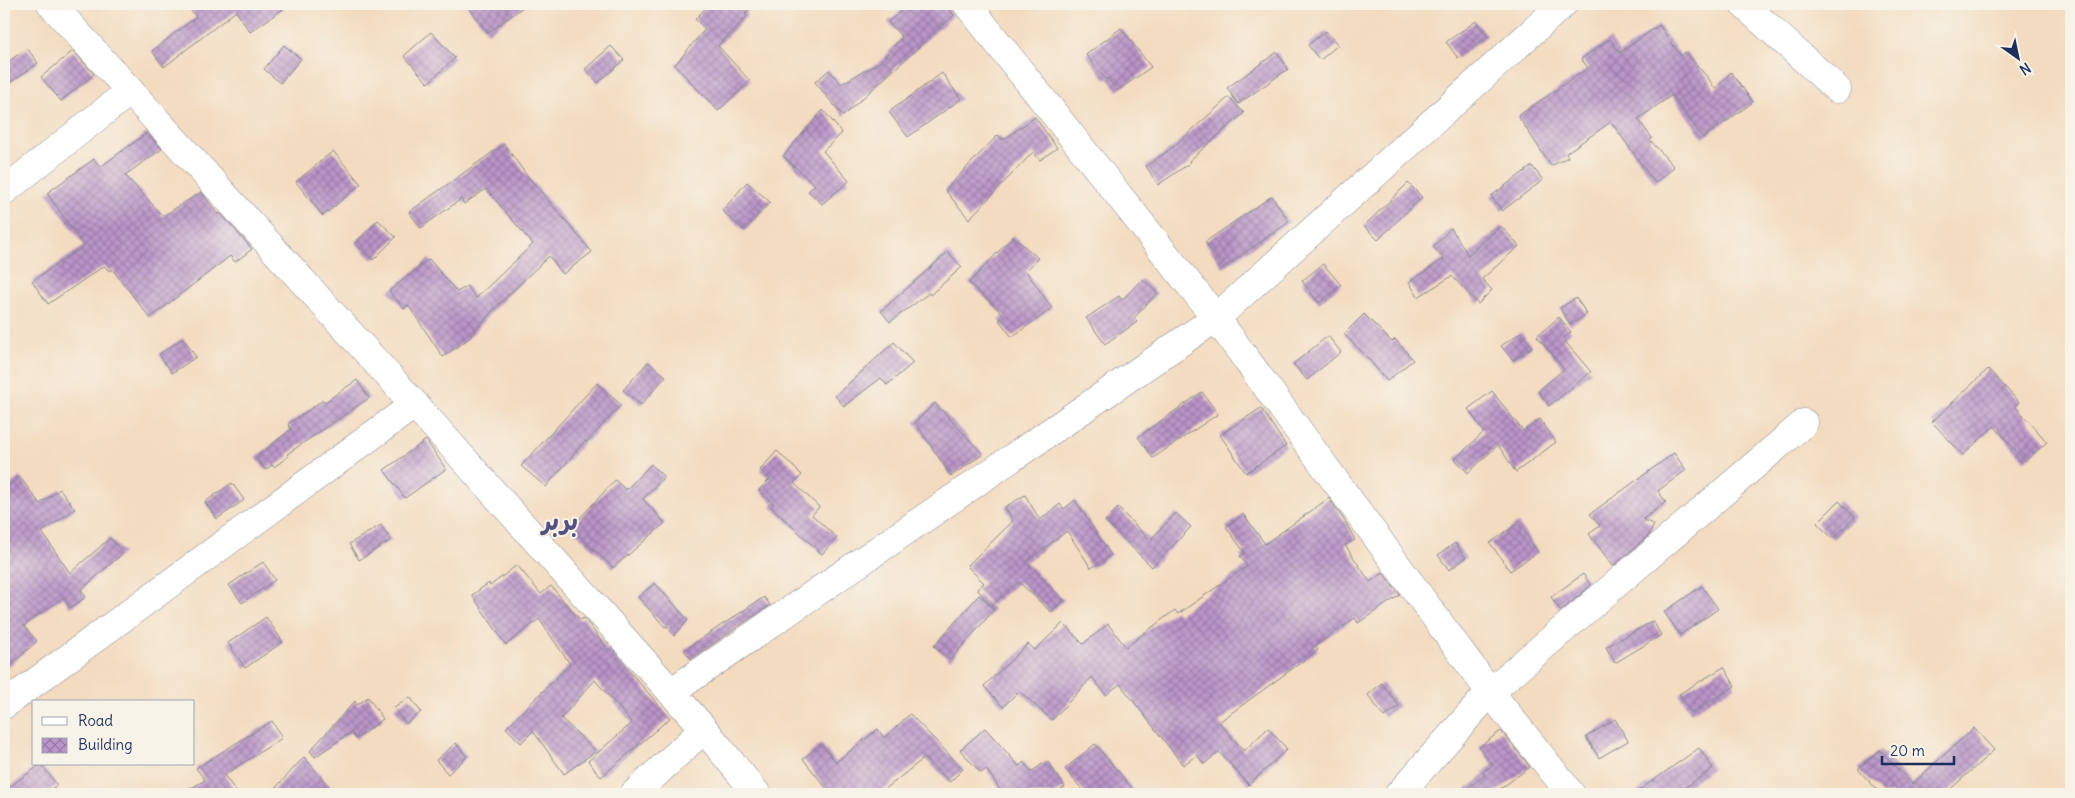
<svg xmlns="http://www.w3.org/2000/svg" width="2075" height="798" font-family="Delius,'Playpen Sans Arabic',sans-serif">
<defs>
<pattern id="building-cross-hatch" width="8" height="8" patternUnits="userSpaceOnUse" patternTransform="scale(1.25)"><rect width="8" height="8" fill="#ba95c8"/><path d="M0 0l8 8M0 8l8-8" fill="none" stroke="#967aa6"/></pattern>
</defs>
<rect width="100%" height="100%" fill="#f7f3e8"/>
<filter id="ink" filterUnits="userSpaceOnUse"><feTurbulence type="fractalNoise" baseFrequency=".02" numOctaves="2"/><feDisplacementMap in="SourceGraphic" scale="10" xChannelSelector="R" yChannelSelector="G"/><feConvolveMatrix kernelMatrix="1 2 1 2 8 2 1 2 1" color-interpolation-filters="sRGB"/></filter>
<filter id="wash" filterUnits="userSpaceOnUse"><feTurbulence type="fractalNoise" baseFrequency=".0096" numOctaves="4" result="noise"/><feDisplacementMap in="SourceGraphic" scale="20" xChannelSelector="R" yChannelSelector="G"/><feGaussianBlur stdDeviation="1.12" result="paint"/><feColorMatrix in="noise" values="0 0 0 0 0 0 0 0 0 0 0 0 0 0 0 0 0 1.4 0 .05"/><feComposite in="paint" operator="in"/></filter>
<g filter="url(#wash)">
<rect width="100%" height="100%" fill="#f3dbbf"/>
<g id="blocks">
<!-- building -->
<g fill="url(#building-cross-hatch)">
<path d="M186,4H290L250,32L236,11L164,67L152,51L196,17Z"/>
<path d="M466,4H527L488,33Z"/>
<path d="M710,4H754L745,14L747,16L718,46L750,81L718,111L675,65L705,29L695,19Z"/>
<path d="M909,4H944L954,15L843,116L815,82L829,70L841,84L880,62L902,37L888,22Z"/>
<path d="M1476,21L1487,36L1458,58L1446,42Z"/>
<path d="M1659,25L1681,56L1685,52L1709,79L1715,89L1731,72L1753,102L1703,138L1672,95L1638,119L1652,138L1650,140L1674,167L1655,183L1611,122L1566,153L1568,157L1551,166L1518,116L1588,68L1581,59L1610,39L1620,53Z"/>
<path d="M1121,28L1151,67L1117,91L1108,78L1106,80L1086,55Z"/>
<path d="M1326,31L1338,45L1320,60L1308,45Z"/>
<path d="M431,32L455,58L428,83L404,56Z"/>
<path d="M284,45L301,59L280,83L264,69Z"/>
<path d="M611,46L624,60L598,83L585,69Z"/>
<path d="M27,48L38,63L4,87V65Z"/>
<path d="M73,51L94,74L61,101L41,77Z"/>
<path d="M1277,52L1288,69L1238,104L1227,88Z"/>
<path d="M942,73L961,99L908,137L889,112Z"/>
<path d="M1229,97L1244,113L1189,161L1190,163L1158,185L1146,166L1172,148Z"/>
<path d="M823,110L842,133L823,151L849,181L822,204L808,191L815,185L783,156Z"/>
<path d="M1035,117L1057,148L1040,160L1033,152L969,219L945,190L998,135L1003,140Z"/>
<path d="M147,133L162,149L125,175L163,216L201,192L219,215L220,213L252,249L235,262L230,256L150,318L112,269L109,271L104,266L48,304L32,281L84,246L47,193L94,159L100,167Z"/>
<path d="M504,144L525,173L592,252L563,274L549,256L495,308L468,339L443,357L408,305L404,309L389,291L429,259L457,292L467,286L476,298L533,244L486,189L464,204L461,199L421,228L409,212Z"/>
<path d="M333,151L361,184L323,216L296,182Z"/>
<path d="M1532,166L1543,180L1502,211L1491,196Z"/>
<path d="M747,182L770,202L745,231L722,211Z"/>
<path d="M1408,183L1422,197L1378,240L1364,226Z"/>
<path d="M1272,196L1289,222L1223,268L1205,242Z"/>
<path d="M378,220L396,237L373,260L355,243Z"/>
<path d="M1501,226L1519,246L1482,279L1492,290L1478,304L1452,276L1418,297L1409,282L1444,259L1433,247L1451,228L1468,255Z"/>
<path d="M1013,236L1038,258L1026,271L1052,308L1012,337L999,320L1005,316L969,283Z"/>
<path d="M948,252L962,267L930,295L929,293L890,322L881,311Z"/>
<path d="M1323,264L1341,285L1319,303L1302,281Z"/>
<path d="M1142,279L1157,293L1134,318L1137,322L1105,344L1086,318L1119,296L1122,300Z"/>
<path d="M1576,298L1587,314L1570,325L1560,308Z"/>
<path d="M1364,314L1392,342L1395,339L1413,360L1387,381L1366,356L1344,334Z"/>
<path d="M1559,317L1571,332L1563,339L1591,372L1549,406L1538,391L1564,369L1537,336Z"/>
<path d="M1521,332L1532,347L1513,360L1501,346Z"/>
<path d="M1328,336L1341,352L1307,380L1293,364Z"/>
<path d="M183,338L196,357L172,373L159,354Z"/>
<path d="M894,342L913,363L887,385L881,378L844,406L835,396Z"/>
<path d="M648,362L666,376L641,405L623,390Z"/>
<path d="M1988,369L2019,402L2015,406L2047,442L2025,461L1994,426L1963,455L1932,422Z"/>
<path d="M357,380L369,398L287,454L289,456L274,467L272,465L265,470L256,457L291,429L288,424L323,400L325,402Z"/>
<path d="M597,383L621,405L587,442L585,441L546,487L521,466Z"/>
<path d="M1492,391L1523,431L1540,419L1556,442L1516,472L1498,445L1468,473L1455,459L1484,432L1468,409Z"/>
<path d="M1202,392L1218,414L1153,458L1138,437Z"/>
<path d="M935,403L983,454L951,476L915,422Z"/>
<path d="M1261,408L1286,446L1246,473L1220,435Z"/>
<path d="M426,440L446,469L405,498L384,470Z"/>
<path d="M777,451L802,475L794,483L819,507L812,515L837,538L822,554L771,507L774,504L759,490L770,479L760,470Z"/>
<path d="M1674,453L1686,470L1658,491L1666,502L1643,519L1654,525L1649,535L1613,566L1589,534L1600,526L1590,514Z"/>
<path d="M651,464L664,477L643,499L665,523L613,568L571,528L615,480L626,490Z"/>
<path d="M20,477L40,504L60,489L75,509L42,532L70,573L110,538L123,553L81,590L86,597L70,608L63,597L24,626L37,641L4,671V489Z"/>
<path d="M232,483L244,500L217,519L205,502Z"/>
<path d="M1025,495L1040,520L1060,504L1064,509L1075,500L1111,555L1091,568L1067,531L1026,562L1064,600L1051,612L1019,582L991,606L977,589L984,583L967,566L1013,521L1005,507Z"/>
<path d="M1329,498L1346,523L1355,540L1345,545L1370,582L1383,573L1400,595L1358,623L1355,618L1315,646L1318,650L1219,722L1244,751L1268,728L1287,749L1249,785L1219,752L1204,764L1197,755L1183,765L1120,684L1106,695L1092,677L1052,720L1019,691L1003,707L984,686L1028,644L1035,650L1063,623L1083,644L1108,624L1126,647L1175,610L1178,614L1247,566L1240,556L1245,553L1226,527L1243,514L1265,544Z"/>
<path d="M1839,501L1855,517L1833,539L1817,523Z"/>
<path d="M1118,508L1150,540L1176,513L1191,527L1152,567L1105,521Z"/>
<path d="M1518,523L1538,552L1510,571L1490,543Z"/>
<path d="M381,525L391,540L359,560L349,544Z"/>
<path d="M1455,543L1466,558L1449,570L1438,555Z"/>
<path d="M263,562L275,580L242,603L229,585Z"/>
<path d="M517,565L541,594L551,586L580,620L584,618L608,650L610,649L670,718L601,777L588,761L632,723L595,680L561,718L596,751L564,774L533,731L521,743L506,728L570,664L539,619L506,645L472,595L489,583L490,586Z"/>
<path d="M1583,574L1591,585L1561,611L1551,597Z"/>
<path d="M655,583L688,620L674,636L667,626L665,627L638,597Z"/>
<path d="M1702,586L1718,609L1680,635L1664,612Z"/>
<path d="M979,595L994,610L950,660L934,646Z"/>
<path d="M764,597L770,605L691,659L684,650Z"/>
<path d="M266,617L283,642L245,668L228,643Z"/>
<path d="M1653,621L1661,635L1615,663L1606,647Z"/>
<path d="M1724,667L1735,686L1691,713L1679,694Z"/>
<path d="M1382,683L1399,706L1384,717L1368,695Z"/>
<path d="M368,697L383,719L356,739L351,732L315,757L310,751L355,701L357,705Z"/>
<path d="M410,697L421,712L406,724L394,708Z"/>
<path d="M910,714L963,769L950,782L924,758L879,794H831L803,759L821,744L836,762L878,729L884,738Z"/>
<path d="M1615,719L1628,741L1599,758L1586,737Z"/>
<path d="M272,721L282,738L224,775L238,794H182L205,780L196,768Z"/>
<path d="M985,728L1019,766L1024,762L1031,772L1047,761L1065,787L1054,794H1003L986,769L981,773L960,750Z"/>
<path d="M1974,728L1994,750L1945,794H1881L1858,769L1880,750L1912,784Z"/>
<path d="M1501,731L1530,767L1493,794H1460L1485,775L1483,772L1493,765L1479,747Z"/>
<path d="M456,743L467,757L448,774L436,760Z"/>
<path d="M1095,744L1137,794H1086L1065,769Z"/>
<path d="M1699,748L1713,768L1676,794H1634Z"/>
<path d="M304,757L336,794H270Z"/>
<path d="M41,764L57,785L44,794H4V791Z"/>
</g>
</g>
</g>
<g filter="url(#ink)">
<use href="#blocks" fill-opacity="0" stroke="#87858e" stroke-width="1"/>
<g fill="none" stroke-linecap="round" stroke-linejoin="round">
<!-- minor casing -->
<g stroke="#87858e" stroke-width="29">
<g id="minor">
<path d="M51,4L436,428L704,729L757,794"/>
<path d="M967,4L1216,318L1490,692L1571,794"/>
<path d="M1743,4L1837,89"/>
<path d="M4,191L130,91"/>
<path d="M671,692L1216,318L1563,4"/>
<path d="M4,705L415,404"/>
<path d="M634,794L704,729"/>
<path d="M1399,794L1490,692L1804,423"/>
</g>
</g>
<!-- minor -->
<use href="#minor" stroke="#fff" stroke-width="28"/>
</g>
</g>
<g text-anchor="middle" dominant-baseline="central" stroke-width="4" stroke-linejoin="round" paint-order="stroke">
<!-- town labels -->
<g font-size="25" font-weight="bold" fill="#535383" stroke="#f7f3e8">
<text x="560" y="521">بربر</text>
</g>
</g>
<!-- margin -->
<rect width="2075" height="798" fill="none" stroke="#f7f3e8" stroke-width="20"/>
<!-- legend -->
<rect x="32" y="700" width="162" height="65" fill="#f7f3e8" stroke="#9fa5b1"/>
<rect x="42" y="717" width="25" height="8" fill="#ffffff" stroke="#9fa5b1"/>
<text x="78" y="726" font-size="15" fill="#1b2f5e">Road</text>
<rect x="42" y="738" width="25" height="15" fill="url(#building-cross-hatch)" stroke="#9fa5b1"/>
<text x="78" y="750" font-size="15" fill="#1b2f5e">Building</text>
<!-- north arrow -->
<g transform="translate(2018 58) rotate(147)" stroke="#f7f3e8" stroke-width="4" paint-order="stroke">
<path d="M0-4L9 19L0 12L-9 19Z" fill="#1b2f5e"/>
<text y="-8" font-size="14" font-weight="bold" text-anchor="middle" fill="#1b2f5e">N</text>
</g>
<!-- scale -->
<path d="M1882 756v8h72v-8" fill="none" stroke="#1b2f5e" stroke-width="2.5"/>
<text x="1890" y="756" font-size="15" fill="#1b2f5e" stroke="#f7f3e8" stroke-width="4" paint-order="stroke">20 m</text>
</svg>
